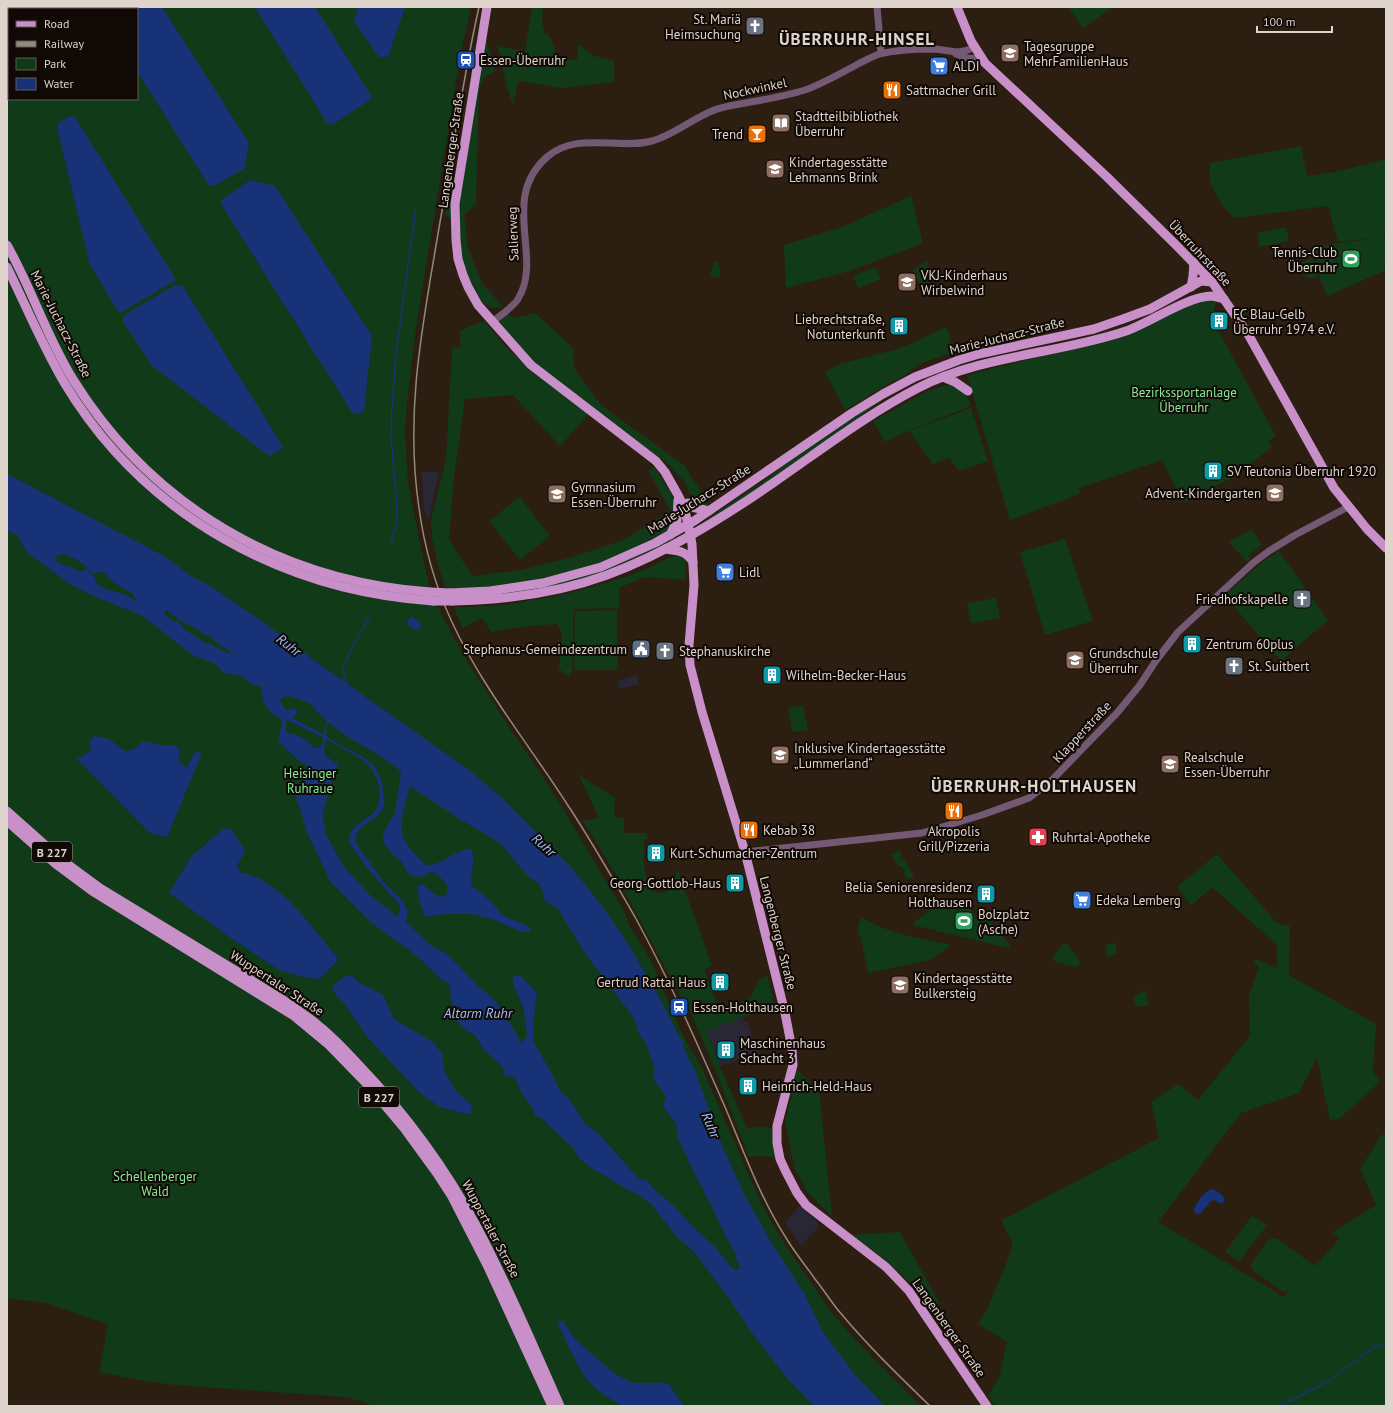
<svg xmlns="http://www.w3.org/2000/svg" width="1393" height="1413" font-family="'PT Sans',sans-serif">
<rect width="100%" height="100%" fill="#2d1e12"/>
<!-- industrial -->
<g fill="#292636">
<path d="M421,472H439L429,519H428L424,510Z"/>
<path d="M637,675L639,684L620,689L617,681Z"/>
<path d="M742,1018L744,1021H747L758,1053L720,1066L707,1031Z"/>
<path d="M800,1206L820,1225L801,1246L785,1222Z"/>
</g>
<!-- green -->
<g fill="#113a19" fill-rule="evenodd">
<path d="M7,7H471L461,51L416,328L407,402L405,431L408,482L414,514L429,586L442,616L467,661L512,732L532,760L562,807L625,913C629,928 633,932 641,944C649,956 659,976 663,990C664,995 668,999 669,1004L684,1037L702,1068L762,1205L784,1243L832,1313L850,1334L921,1406H372L361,1401L344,1397L175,1385L145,1381L99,1372L108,1324L46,1303L7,1298ZM9,9H137V99H9Z"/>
<path d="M532,7H543L542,23L545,35L548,33L559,59L577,60L578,44L594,56L614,60V82L561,88L518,81L513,105L506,85L501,57L496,45L525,52Z"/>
<path d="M1068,7H1113L1083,28Z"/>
<path d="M485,36L495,71L483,78L479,91L476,204L464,215L468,248L482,283L503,307L492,308L483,303L466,276L459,242L458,194Z"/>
<path d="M1301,146L1307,176L1336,172L1386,159V237L1338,242L1328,206L1234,218L1221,204L1210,182V163Z"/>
<path d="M457,176L453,220L445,216L450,189Z"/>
<path d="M911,196L923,243L850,271L786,288L784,245L842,227Z"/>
<path d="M1286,227L1289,241L1260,247L1257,233Z"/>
<path d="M1377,238H1386V270L1327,296L1320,278V271L1311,247Z"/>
<path d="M1310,259L1314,260L1319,274L1317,276L1312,279L1306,277L1302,263L1304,261Z"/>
<path d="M927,261L932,280L930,283L921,287L913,270Z"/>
<path d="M714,262L719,263V270L721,271L719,278L710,275Z"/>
<path d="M875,267L881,279L858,288L853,276Z"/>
<path d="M1209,299L1216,302L1212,319L1276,436L1269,440L1272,447L1231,478L1186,502L1183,501L1162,460L1079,488L1080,494L1010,520L967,375L1079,347L1173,313L1201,301Z"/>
<path d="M507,312L513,318L535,313L573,348L574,368L601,405L685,466L709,505L704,507L695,503L684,481L665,461L599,414L558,383L516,347L499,323Z"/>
<path d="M484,321L505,346L532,371L589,414L560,446L513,395L465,399L454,477L449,539L472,576L521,570L569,558L621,541L671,511L648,471L654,467C662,480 676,495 675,511C675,516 671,524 670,529L645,542L638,550L588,570L515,586L446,590L439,568L432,538L431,521L446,459L452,348L461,347L459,331Z"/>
<path d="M947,327L954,352L919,364L904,376L890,383L845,410L825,372L840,364L901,348Z"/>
<path d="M961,381L971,406L905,432L885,442L873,421L929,390Z"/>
<path d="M897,390L771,480L706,523L704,521L768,478L797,455L840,425Z"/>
<path d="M971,408L988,461L959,471L949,458L933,464L909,431Z"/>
<path d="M520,497L550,536L520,560L489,521Z"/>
<path d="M1252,529L1262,545L1249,555L1250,559L1247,562L1229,542Z"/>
<path d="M680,532V535L667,543L610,570L567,584L492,596L565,580Z"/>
<path d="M1065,539L1093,621L1045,635L1020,552Z"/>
<path d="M1279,551L1328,620L1281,661L1224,595L1264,561Z"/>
<path d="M675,556H680L685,558L686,563L685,580L645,577L619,588V608L574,609L572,671L569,677L559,669L562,633L557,624L519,627L491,632L482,618L462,628L454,607L493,606L512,604L570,593L629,576L651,567L669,558Z"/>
<path d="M996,598L1000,618L974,623L970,621L967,603Z"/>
<path d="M617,610L618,670H574L575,611Z"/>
<path d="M803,706L808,730L792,732L788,708Z"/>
<path d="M577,771L582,777L615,798L614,817L624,818V833H647V839H644C644,852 641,891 660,893C664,893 668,891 671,889L675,884L676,871L678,870L712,966L704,969L719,1010L745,1001L751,996L758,981L767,975L774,1004L742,1018L707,1031L720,1066L747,1129L758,1126L775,1129L780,1159L763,1156L749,1157L715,1069L689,1009L684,1006L679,993V991L674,984L615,873L583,821L599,818Z"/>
<path d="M899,850L902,855L900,856L902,860L904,859L914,876L907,880L902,866L899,867L891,855Z"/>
<path d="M1217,854L1277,923L1290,926L1289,975L1376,1024L1373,1071L1380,1082L1339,1119L1330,1120L1317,1057L1299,1093L1241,1113L1158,1222L1284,1297L1289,1290L1283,1292L1252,1270L1251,1264L1269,1239L1276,1238L1315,1266L1339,1239L1333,1232L1376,1205L1360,1169L1381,1136L1386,1132V1406H995L988,1396L1000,1375L1007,1342L978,1324L988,1308L1009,1257L1012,1247V1240L1006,1232L1002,1220L1159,1138L1151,1102L1178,1084L1198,1100L1250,1036L1249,995L1259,967L1254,963L1255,959L1277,968V945L1212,887L1191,906L1177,887Z"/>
<path d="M946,898L957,911L966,904L979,921L983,918L985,920L988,919L1010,945L1008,948L913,925V923Z"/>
<path d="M862,917C886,934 922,938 951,945L931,960L868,973L861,938C856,932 858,924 862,917Z"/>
<path d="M1063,943L1067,944L1080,961L1079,965L1076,967L1055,962L1053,957Z"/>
<path d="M1115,943L1117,954L1107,957L1106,944Z"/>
<path d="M1145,989L1148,1005L1137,1007L1133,998Z"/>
<path d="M797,1070L819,1091L832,1216L808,1193L795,1169L785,1124Z"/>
<path d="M1252,1216L1267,1225L1239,1262L1225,1252Z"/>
<path d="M900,1232L940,1304L929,1311L914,1286L887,1261L851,1235Z"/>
</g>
<!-- water -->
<g fill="#183277" fill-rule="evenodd">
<path d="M97,7H162L249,143L244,169L215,185L209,186L137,71V9H98Z"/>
<path d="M255,7H315L372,97L370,100L332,125L327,123Z"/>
<path d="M358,7H405L388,57H379L354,21Z"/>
<path d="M70,116L75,117L176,280L122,312L118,311L90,265L57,127L58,123Z"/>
<path d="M250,180L275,186L372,336L364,410L361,413L353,414L221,204V200Z"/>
<path d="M175,285H182L282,445V449L269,456L159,371L153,367L123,322V316Z"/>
<path d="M7,474L164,556L193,577L210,586L266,624L315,661L469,770L502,798L569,865L584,883L608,914L628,944L656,991L680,1038L684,1042L683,1047L695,1071L723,1148L746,1198L773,1245L805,1295L823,1332L855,1375L885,1406H814L786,1377L755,1337L726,1294L694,1252L676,1236L652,1205L639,1195L627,1189L593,1169L579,1158L574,1149L554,1130L550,1127L543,1119L535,1115L530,1104L521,1092L516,1080L512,1076L508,1077L504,1074L503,1067L484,1050L474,1034L467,1031L457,1021L451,999L450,988L447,981L444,982L417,956L372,923L330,881L306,830L301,812L295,796L298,789L309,771L305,764L299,761L278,741L282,721C280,717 276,716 272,713C263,706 262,696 261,686L254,685L241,676L224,673L214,663L194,656L141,615L98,598L70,584L28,553L21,543L18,535L7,531ZM62,554C74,556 85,565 93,573L103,572L116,584L133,594L136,600L134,601C132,599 129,596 126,595C117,591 95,590 95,577L86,568L84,571H78C70,565 63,566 55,561V557ZM166,610L181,621L199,630L204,635L210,636L218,644L231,652V654L214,647L212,644H207L184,629C182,624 177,620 172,621L164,613ZM287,695L310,703L317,712L327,721L324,729V735L291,717H293L297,713V709L293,708L288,710L284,708L280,700ZM287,720L324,738L322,745L319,748H314C306,738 297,735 286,732V722ZM330,723C351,743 381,752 401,772L395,813L383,833L384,843L393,855L400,860L410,876L423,877L430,872L436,873L447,885V893L443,897C433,896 431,889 422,884L417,886L419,899L425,917L445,914H472L492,919L520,931L528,932L531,930L530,927L502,915L492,902L471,885C471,872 475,862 472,849C455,849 443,866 426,865C419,858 410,850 405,841C397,829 406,800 410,786L458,818L500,843L528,876L540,884L545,900L551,905L557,907L585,953L634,1018L639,1033L646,1044L655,1070L653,1076L655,1081L666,1096L663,1107L676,1123L678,1138L690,1164L712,1207L727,1239L734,1251L740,1268L736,1270L732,1268L714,1246L693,1227L675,1207L656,1191L646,1180L639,1179L596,1131L586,1125L568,1097L561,1092L551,1072L533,1041V1023L537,993L521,976L514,975C511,985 518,992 521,1002C525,1012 526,1025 527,1036L521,1043L516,1033L496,1002L489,995L477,985L445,952L434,948L405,921L407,918V910L404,902L383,881L356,843C353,823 378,823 384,806C385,801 384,795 383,790C382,780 378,770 371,763C363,755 351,751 341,746C336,743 331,739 326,736V726ZM326,739L363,760C371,767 377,776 379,786C385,826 349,814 349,842L367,868L400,905V910L396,917L388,909L372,897L345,868L326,835L323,817V810L328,796L332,776L338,766L337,763L325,756L324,748Z"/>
<path d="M411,616L422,624L417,631L406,623Z"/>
<path d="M95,736L109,739L125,751L132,750L144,741L165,746L175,745L179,749V763L187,767L195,752L202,753L167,837L150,833L77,759L92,750L89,741Z"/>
<path d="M224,828L232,830L245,851L237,866L241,873C278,877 314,930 337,957V961L323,976L319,979L304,977L279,970L228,936L169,893L191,857Z"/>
<path d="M352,975L357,981L383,995L394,1019L434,1043L442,1054L444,1070L453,1086L458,1093L472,1105L471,1113H462L440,1107L421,1094L368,1038L344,1003L336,996L332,987L343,977Z"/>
<path d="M1212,1189C1217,1191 1223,1194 1225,1200L1223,1203L1221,1204L1214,1200L1210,1202L1201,1213L1198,1214L1194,1212C1194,1204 1205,1191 1212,1189Z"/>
<path d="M557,1321H563L576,1340L614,1373L632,1383H668L684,1406H623L610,1399L596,1389L584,1376L568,1346Z"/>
</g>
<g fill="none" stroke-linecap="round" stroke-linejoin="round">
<!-- stream -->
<g stroke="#183277" stroke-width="1.5">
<path d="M391,544L397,520V507L391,437L392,406L396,354L416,207"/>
<path d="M347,684L343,672L344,666L347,661L349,653L370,616"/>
<path d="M1279,1406L1329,1381L1374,1347L1386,1344"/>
</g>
<!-- minor -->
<g stroke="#745974" stroke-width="7">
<path d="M877,7L881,53"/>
<path d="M956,54L967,58L982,59"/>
<path d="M492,322C500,316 513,307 518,299C544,257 499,199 547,157C576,131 618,150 652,141C672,136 692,119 712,111C720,107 730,106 740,104C761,100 788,96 808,89C826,82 843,72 860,63C866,60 873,56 880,54C895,50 919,49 934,49C950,50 959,56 974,47"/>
<path d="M745,852L922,833L982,815L1029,798L1051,781L1117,713L1140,685L1155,662L1178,632L1253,563L1269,551L1295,535L1348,507"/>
</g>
<!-- major -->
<g stroke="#c98fc9" stroke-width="9">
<path d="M487,7L455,204L456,240L458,259L463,275L468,287L478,305L531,365L656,461L665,472L678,495L684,507L688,524L692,544L694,585L689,645L690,665L702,712L745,852L785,1013L792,1049L793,1065L777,1126V1143L780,1159L785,1170L797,1193L806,1205L886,1267L909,1291L987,1406"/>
<path d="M957,7L971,41L985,63L1106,176L1177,246L1212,282L1248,334L1334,488L1367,529L1386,548"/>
<path d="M7,245C32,289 47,338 74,381C153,507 281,581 430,592"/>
<path d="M7,267C26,306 43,347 65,384C144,515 282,591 433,601"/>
<path d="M1191,287L1193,276L1194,262"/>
<path d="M943,377L955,382L968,391"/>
<path d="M688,503L692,507L709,511"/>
<path d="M670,535L677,521L678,500"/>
<path d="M665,549C678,551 685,550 693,562"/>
<path d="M450,593L490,591L543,583L601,567L655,543L694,521L852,413L883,394L915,377L959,360L979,354L1094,329L1123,319L1150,309L1201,281L1212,282"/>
<path d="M453,601C505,600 558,593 607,575C666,553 721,519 773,483C821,450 866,415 918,388C982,355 1058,354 1126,331C1149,323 1188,296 1212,296C1216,297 1220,298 1224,299"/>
<path d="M7,811L62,860L100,888L282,999C294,1008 308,1016 319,1026C333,1037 346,1051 358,1064C405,1113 445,1167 477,1227C508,1285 533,1346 560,1406"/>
<path d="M7,821L57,865L92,891L294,1016L329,1045L367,1084L404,1128L436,1172L451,1195L488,1267L552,1406"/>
</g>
<!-- rail -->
<path stroke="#95887f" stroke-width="1.5" d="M479,7C463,78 453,150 440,222C424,318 404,409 419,508C424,545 435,585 451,620C481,686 528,743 567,804C591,840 613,879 635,917C669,979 697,1043 725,1107C744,1152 761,1200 788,1241C796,1254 806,1266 815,1279C823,1289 830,1300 838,1310C866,1344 898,1375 930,1406"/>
<!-- major-bridge -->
<g stroke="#c98fc9" stroke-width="9">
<path d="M430,592L450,593"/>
<path d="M433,601H453"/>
</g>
</g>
<!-- icons -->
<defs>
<g id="church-square" transform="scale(1)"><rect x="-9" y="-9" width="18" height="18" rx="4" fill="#6b7280" stroke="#100905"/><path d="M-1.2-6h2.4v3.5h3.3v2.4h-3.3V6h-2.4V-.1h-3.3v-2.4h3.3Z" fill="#fff"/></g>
<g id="school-square" transform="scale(1)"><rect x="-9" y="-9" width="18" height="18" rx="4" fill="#8d6e63" stroke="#100905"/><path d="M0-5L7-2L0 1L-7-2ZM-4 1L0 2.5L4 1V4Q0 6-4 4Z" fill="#fff"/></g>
<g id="station-square" transform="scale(1)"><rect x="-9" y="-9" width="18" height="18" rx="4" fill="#1a4fb4" stroke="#100905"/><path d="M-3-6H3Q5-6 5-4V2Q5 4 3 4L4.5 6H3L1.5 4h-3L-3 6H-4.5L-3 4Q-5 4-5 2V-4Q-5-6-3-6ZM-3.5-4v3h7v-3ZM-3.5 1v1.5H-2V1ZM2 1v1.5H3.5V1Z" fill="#fff"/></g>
<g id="supermarket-square" transform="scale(1)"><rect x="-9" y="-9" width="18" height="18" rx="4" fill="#3f7fe0" stroke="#100905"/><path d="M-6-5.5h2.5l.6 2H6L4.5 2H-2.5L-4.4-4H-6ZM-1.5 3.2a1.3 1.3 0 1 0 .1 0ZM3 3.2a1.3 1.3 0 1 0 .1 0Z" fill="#fff"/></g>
<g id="restaurant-square" transform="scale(1)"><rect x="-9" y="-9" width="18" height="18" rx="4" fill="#e8710a" stroke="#100905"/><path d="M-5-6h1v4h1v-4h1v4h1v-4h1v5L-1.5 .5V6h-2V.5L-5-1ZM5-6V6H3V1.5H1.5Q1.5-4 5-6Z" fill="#fff"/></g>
<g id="library-square" transform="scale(1)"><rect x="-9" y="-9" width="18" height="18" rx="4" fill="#8d6e63" stroke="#100905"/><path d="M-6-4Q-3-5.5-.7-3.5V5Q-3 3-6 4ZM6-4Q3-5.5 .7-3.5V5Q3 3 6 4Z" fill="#fff"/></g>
<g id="bar-square" transform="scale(1)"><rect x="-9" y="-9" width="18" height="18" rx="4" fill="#e8710a" stroke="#100905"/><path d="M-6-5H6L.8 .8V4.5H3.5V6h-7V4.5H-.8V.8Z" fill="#fff"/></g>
<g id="stadium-square" transform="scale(1)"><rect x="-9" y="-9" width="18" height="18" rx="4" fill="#2e9e5b" stroke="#100905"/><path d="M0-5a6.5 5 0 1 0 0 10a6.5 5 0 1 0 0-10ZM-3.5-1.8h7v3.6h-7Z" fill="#fff"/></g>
<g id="building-square" transform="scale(1)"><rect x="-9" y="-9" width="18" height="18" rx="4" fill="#0f9aa8" stroke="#100905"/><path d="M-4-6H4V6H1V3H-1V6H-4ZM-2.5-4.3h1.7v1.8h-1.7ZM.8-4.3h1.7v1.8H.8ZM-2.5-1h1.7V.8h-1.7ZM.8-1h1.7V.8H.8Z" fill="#fff"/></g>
<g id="civic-square" transform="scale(1)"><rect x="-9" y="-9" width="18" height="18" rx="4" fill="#5c6f8a" stroke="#100905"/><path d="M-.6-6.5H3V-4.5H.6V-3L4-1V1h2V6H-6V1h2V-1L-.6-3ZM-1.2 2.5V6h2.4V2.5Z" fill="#fff"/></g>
<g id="pharmacy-square" transform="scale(1)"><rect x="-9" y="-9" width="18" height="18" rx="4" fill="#e0444e" stroke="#100905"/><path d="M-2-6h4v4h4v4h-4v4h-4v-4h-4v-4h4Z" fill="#fff"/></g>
</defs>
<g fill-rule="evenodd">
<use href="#church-square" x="755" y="26"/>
<use href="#school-square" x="1010" y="53"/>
<use href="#station-square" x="466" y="60"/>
<use href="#supermarket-square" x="939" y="66"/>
<use href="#restaurant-square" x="892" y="90"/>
<use href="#library-square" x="781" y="123"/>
<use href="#bar-square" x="757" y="134"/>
<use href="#school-square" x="775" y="169"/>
<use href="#stadium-square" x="1351" y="259"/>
<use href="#school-square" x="907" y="282"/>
<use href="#building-square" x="1219" y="321"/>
<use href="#building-square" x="899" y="326"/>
<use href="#building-square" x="1213" y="471"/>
<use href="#school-square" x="1275" y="493"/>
<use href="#school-square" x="557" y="494"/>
<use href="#supermarket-square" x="725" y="572"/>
<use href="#church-square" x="1302" y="599"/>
<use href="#building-square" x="1192" y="644"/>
<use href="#civic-square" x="641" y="649"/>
<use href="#church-square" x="665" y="651"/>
<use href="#school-square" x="1075" y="660"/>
<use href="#church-square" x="1234" y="666"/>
<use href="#building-square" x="772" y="675"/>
<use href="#school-square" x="780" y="755"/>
<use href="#school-square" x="1170" y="764"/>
<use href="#restaurant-square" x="954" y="811"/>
<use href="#restaurant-square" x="749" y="830"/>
<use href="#pharmacy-square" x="1038" y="837"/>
<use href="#building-square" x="656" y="853"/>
<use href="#building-square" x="735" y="883"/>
<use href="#building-square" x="986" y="894"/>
<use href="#supermarket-square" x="1082" y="900"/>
<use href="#stadium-square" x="964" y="921"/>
<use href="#building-square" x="720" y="982"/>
<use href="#school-square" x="900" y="985"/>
<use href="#station-square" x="679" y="1007"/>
<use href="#building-square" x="726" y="1050"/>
<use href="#building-square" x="748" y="1086"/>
</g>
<g text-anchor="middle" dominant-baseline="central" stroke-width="4" stroke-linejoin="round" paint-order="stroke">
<!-- shield labels -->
<g fill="#100905" stroke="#a19790" stroke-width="1">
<rect x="32" y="842" width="40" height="20" rx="3"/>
<rect x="359" y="1087" width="40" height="20" rx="3"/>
</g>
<g font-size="12" font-weight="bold" fill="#dfd4cc">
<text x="52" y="852">B 227</text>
<text x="379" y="1097">B 227</text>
</g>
<!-- poi labels -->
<g font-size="13" fill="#dfd4cc" stroke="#100905" text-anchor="start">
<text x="741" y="19" text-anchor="end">St. Mariä<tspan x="741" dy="15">Heimsuchung</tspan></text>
<text x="1024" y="46">Tagesgruppe<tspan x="1024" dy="15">MehrFamilienHaus</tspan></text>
<text x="480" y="60">Essen-Überruhr</text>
<text x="953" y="66">ALDI</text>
<text x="906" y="90">Sattmacher Grill</text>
<text x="795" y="116">Stadtteilbibliothek<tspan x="795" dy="15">Überruhr</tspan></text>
<text x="743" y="134" text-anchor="end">Trend</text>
<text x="789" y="162">Kindertagesstätte<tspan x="789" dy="15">Lehmanns Brink</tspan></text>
<text x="1337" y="252" text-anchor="end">Tennis-Club<tspan x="1337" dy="15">Überruhr</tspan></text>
<text x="921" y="275">VKJ-Kinderhaus<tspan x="921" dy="15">Wirbelwind</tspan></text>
<text x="1233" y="314">FC Blau-Gelb<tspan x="1233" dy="15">Überruhr 1974 e.V.</tspan></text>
<text x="885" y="319" text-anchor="end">Liebrechtstraße,<tspan x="885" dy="15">Notunterkunft</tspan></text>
<text x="1227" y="471">SV Teutonia Überruhr 1920</text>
<text x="571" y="487">Gymnasium<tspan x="571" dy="15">Essen-Überruhr</tspan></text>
<text x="1261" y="493" text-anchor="end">Advent-Kindergarten</text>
<text x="739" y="572">Lidl</text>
<text x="1288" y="599" text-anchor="end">Friedhofskapelle</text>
<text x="1206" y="644">Zentrum 60plus</text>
<text x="627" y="649" text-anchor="end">Stephanus-Gemeindezentrum</text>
<text x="679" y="651">Stephanuskirche</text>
<text x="1089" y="653">Grundschule<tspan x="1089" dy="15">Überruhr</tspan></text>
<text x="1248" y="666">St. Suitbert</text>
<text x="786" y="675">Wilhelm-Becker-Haus</text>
<text x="794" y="748">Inklusive Kindertagesstätte<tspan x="794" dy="15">„Lummerland“</tspan></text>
<text x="1184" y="757">Realschule<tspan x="1184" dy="15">Essen-Überruhr</tspan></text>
<text x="763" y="830">Kebab 38</text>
<text x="954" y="831" text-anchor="middle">Akropolis<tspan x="954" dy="15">Grill/Pizzeria</tspan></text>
<text x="1052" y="837">Ruhrtal-Apotheke</text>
<text x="670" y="853">Kurt-Schumacher-Zentrum</text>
<text x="721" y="883" text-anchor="end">Georg-Gottlob-Haus</text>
<text x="972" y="887" text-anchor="end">Belia Seniorenresidenz<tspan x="972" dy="15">Holthausen</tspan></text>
<text x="1096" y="900">Edeka Lemberg</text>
<text x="978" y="914">Bolzplatz<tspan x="978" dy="15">(Asche)</tspan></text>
<text x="914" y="978">Kindertagesstätte<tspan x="914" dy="15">Bulkersteig</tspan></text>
<text x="706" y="982" text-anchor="end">Gertrud Rattai Haus</text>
<text x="693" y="1007">Essen-Holthausen</text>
<text x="740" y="1043">Maschinenhaus<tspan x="740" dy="15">Schacht 3</tspan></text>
<text x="762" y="1086">Heinrich-Held-Haus</text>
</g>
<!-- street labels -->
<g font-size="13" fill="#dfd4cc" stroke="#100905">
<text transform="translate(755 89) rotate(-12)">Nockwinkel</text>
<text transform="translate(451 150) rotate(-82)">Langenberger Straße</text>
<text transform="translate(513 234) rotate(-92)">Salierweg</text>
<text transform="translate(1200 253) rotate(47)">Überruhrstraße</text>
<text transform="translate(61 324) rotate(63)">Marie-Juchacz-Straße</text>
<text transform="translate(1007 336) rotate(-14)">Marie-Juchacz-Straße</text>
<text transform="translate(699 499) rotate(-32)">Marie-Juchacz-Straße</text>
<text transform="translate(1082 732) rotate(-47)">Klapperstraße</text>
<text transform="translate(778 933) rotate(76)">Langenberger Straße</text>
<text transform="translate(277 983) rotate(33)">Wuppertaler Straße</text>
<text transform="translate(491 1229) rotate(62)">Wuppertaler Straße</text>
<text transform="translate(949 1328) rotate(55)">Langenberger Straße</text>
</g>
<!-- park labels -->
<g font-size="13" fill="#85eb95" stroke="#100905">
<text x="1184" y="392">Bezirkssportanlage<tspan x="1184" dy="15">Überruhr</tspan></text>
<text x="310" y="773">Heisinger<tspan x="310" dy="15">Ruhraue</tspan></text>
<text x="155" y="1176">Schellenberger<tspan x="155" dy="15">Wald</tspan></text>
</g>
<!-- water labels -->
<g font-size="14" font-style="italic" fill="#a2bffb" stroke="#100905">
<text transform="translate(289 645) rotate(37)">Ruhr</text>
<text transform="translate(544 845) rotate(42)">Ruhr</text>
<text x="478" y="1013">Altarm Ruhr</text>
<text transform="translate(711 1125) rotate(67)">Ruhr</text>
</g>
<!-- district labels -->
<g font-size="17" font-weight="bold" letter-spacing="1" fill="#dfd4cc" stroke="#100905">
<text x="857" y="39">ÜBERRUHR-HINSEL</text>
<text x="1034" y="786">ÜBERRUHR-HOLTHAUSEN</text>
</g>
</g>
<!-- border -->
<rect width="1393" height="1413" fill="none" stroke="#dfd4cc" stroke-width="16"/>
<!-- legend -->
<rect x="8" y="8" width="130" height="92" fill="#100905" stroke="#635a55"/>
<rect x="16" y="21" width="20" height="6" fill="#c98fc9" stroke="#635a55"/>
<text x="44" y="28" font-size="12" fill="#dfd4cc">Road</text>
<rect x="16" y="41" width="20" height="6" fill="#95887f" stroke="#635a55"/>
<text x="44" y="48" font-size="12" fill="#dfd4cc">Railway</text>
<rect x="16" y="58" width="20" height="12" fill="#113a19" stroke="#635a55"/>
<text x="44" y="68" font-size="12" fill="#dfd4cc">Park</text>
<rect x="16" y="78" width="20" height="12" fill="#183277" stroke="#635a55"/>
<text x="44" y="88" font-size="12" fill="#dfd4cc">Water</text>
<!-- scale -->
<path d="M1257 26v6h75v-6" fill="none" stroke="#dfd4cc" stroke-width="2"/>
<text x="1263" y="26" font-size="12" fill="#dfd4cc" stroke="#100905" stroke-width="3" paint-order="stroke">100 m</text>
</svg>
